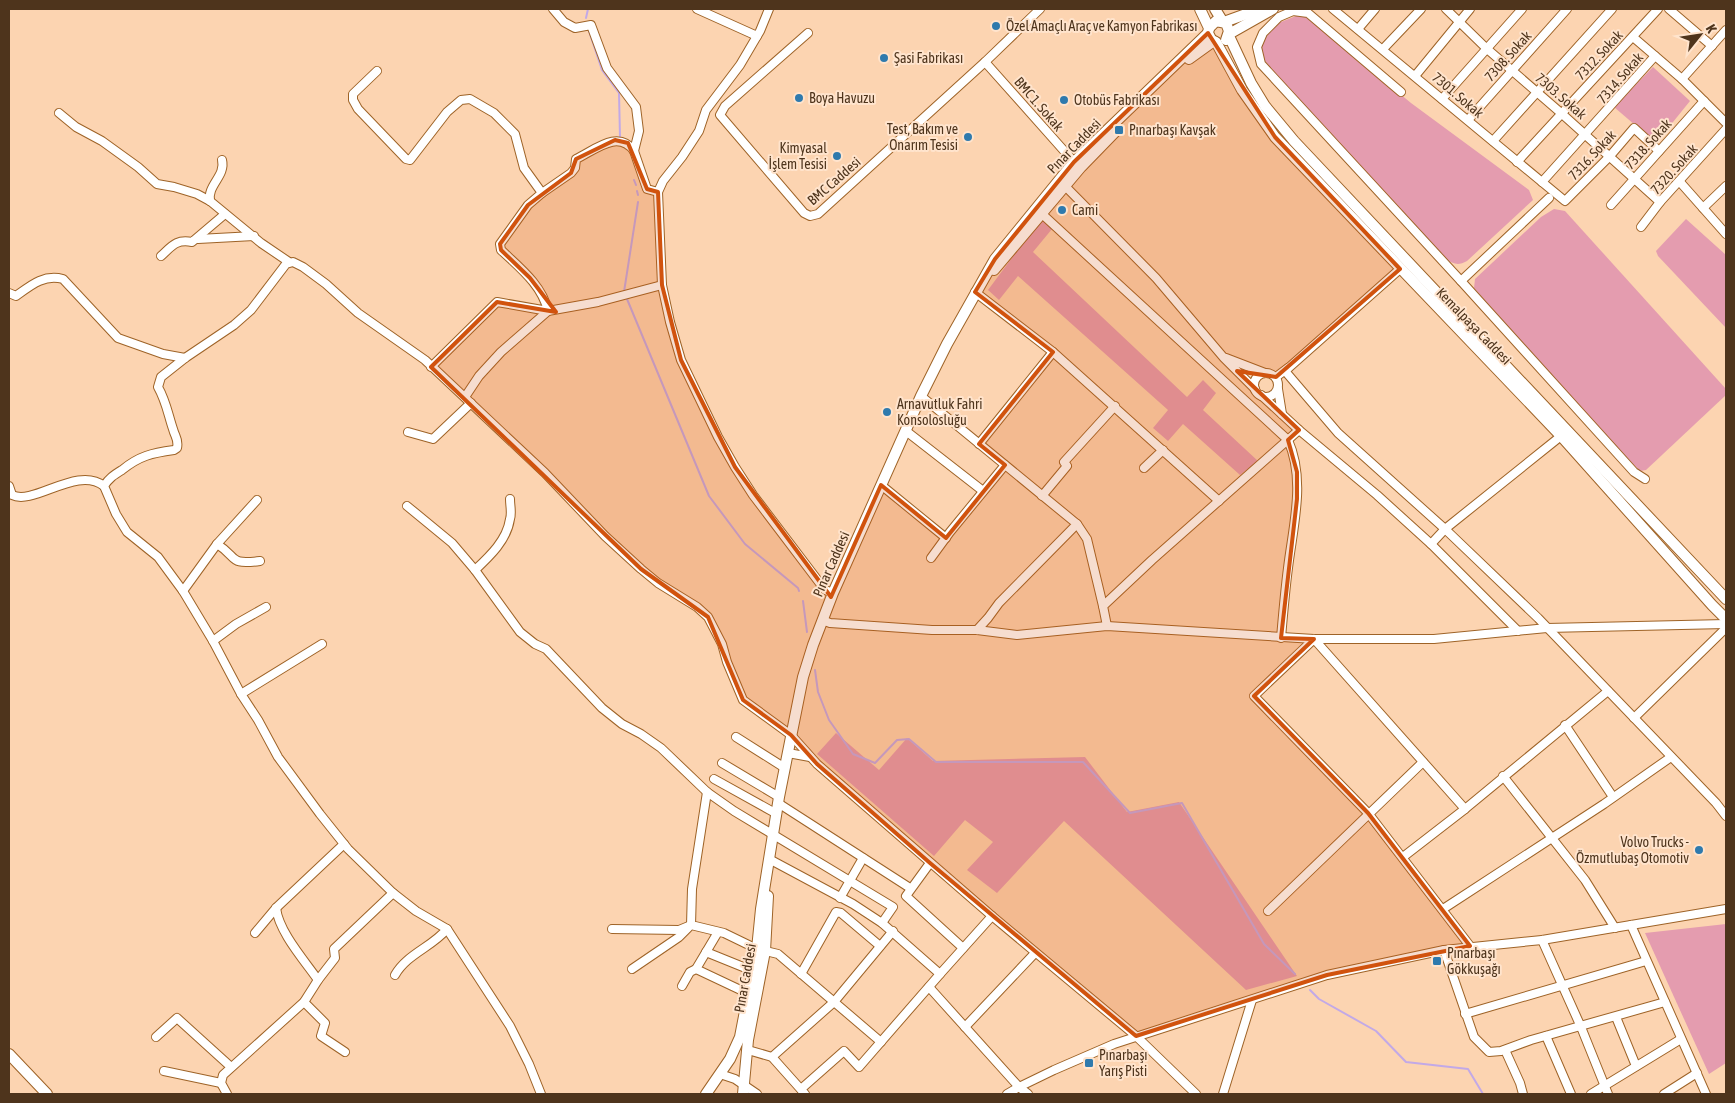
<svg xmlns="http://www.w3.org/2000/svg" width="1735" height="1103" font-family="'Asap Condensed',sans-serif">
<rect width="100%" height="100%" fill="#fcd4b1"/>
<!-- green -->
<g fill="#e49caf">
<path d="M1296,16L1307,17L1411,103L1529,190L1533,200L1467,261C1458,266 1454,264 1445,259L1365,176L1264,60L1261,45L1271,26Z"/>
<path d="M1653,67L1690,101L1656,143L1614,107Z"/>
<path d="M1554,209L1565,211L1726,389V395L1646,470L1640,471L1596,426L1474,288L1475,279L1541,217Z"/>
<path d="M1041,219L1052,229L1033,252L1187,397L1203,380L1216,393L1203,410L1258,461L1240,475L1183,424L1168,441L1153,428L1168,410L1018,276L999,300L988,290Z"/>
<path d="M1686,219L1726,255V328L1658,256L1656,251Z"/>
<path d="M836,733L879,770L907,738L933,761L1085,757L1127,812L1179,802L1297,976L1246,990L1064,821L997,893L967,870L993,842L965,820L934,856L817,754Z"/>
<path d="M1726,924V1063L1709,1074L1645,933Z"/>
</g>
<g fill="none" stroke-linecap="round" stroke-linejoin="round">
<!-- stream -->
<g stroke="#c2a9e7" stroke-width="2">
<path d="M586,18L588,9"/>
<path d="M588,28L602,70L619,93L620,137"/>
<path d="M634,180L636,185"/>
<path d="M637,191L638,195"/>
<path d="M624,292L638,202"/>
<path d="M627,299L709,496L745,544L798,588L799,591"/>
<path d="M803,601L807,632"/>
<path d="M815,670L818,692L829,720L853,754L875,763L897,740L909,739L936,762H1083L1130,813L1182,803L1264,944L1295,974"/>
<path d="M1310,990L1319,999L1376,1031L1406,1062L1468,1069L1483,1094"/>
</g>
<!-- minor casing -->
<g stroke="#9e6327" stroke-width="10">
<g id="minor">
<path d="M553,9L564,22L575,28L591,25L607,68L636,107L639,131L634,151L647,189L658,192"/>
<path d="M697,9L757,36"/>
<path d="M769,9L760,31L740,65L706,110L699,131L682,157L663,181L658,192L662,285L670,322L681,360L718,437L735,467L753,495L825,590L833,593"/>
<path d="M1333,9L1565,201L1610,156L1634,128L1659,151"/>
<path d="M1446,9L1486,48L1561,113L1660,202"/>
<path d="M1669,9L1712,46"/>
<path d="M1358,29L1375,9"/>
<path d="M808,33L725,106L720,115L804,213L810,216L818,214L985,62L1040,9"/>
<path d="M1633,37L1682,79L1726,123"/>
<path d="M1383,49L1421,9"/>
<path d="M985,62L1074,162"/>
<path d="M377,71L353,94V100L358,109L406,159L410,160L447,112L461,100L470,99L494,113L515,134L524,168L542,193L528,205L500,244L501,250C520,268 542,285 548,311L497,302L431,367"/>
<path d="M1415,76L1470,9"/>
<path d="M1682,79L1726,30"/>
<path d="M1401,92L1308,13L1293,11L1279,17L1263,33L1257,47L1261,64L1461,281L1634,472L1645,479"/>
<path d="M1442,99L1522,9"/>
<path d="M59,113L76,127L102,141L138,167L157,184L174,187L197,194L210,201L261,243L289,262"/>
<path d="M1468,120L1567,9"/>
<path d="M1493,141L1612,9"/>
<path d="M1517,162L1658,9"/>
<path d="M1542,182L1655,56"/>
<path d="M1680,182L1726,234"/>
<path d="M1065,186L1156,278L1224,358L1255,389"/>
<path d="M542,193L571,173L575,168L576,159C595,150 618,129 634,151"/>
<path d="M210,201C207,185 226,176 222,160"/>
<path d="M1611,205L1704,101"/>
<path d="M1703,208L1726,186"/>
<path d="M1042,214L1288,440C1306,480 1293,526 1288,568C1285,591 1283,615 1281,638"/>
<path d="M1641,227L1660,202L1726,129"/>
<path d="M198,239L254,236"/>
<path d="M161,256C172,246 176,239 192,242L225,214"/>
<path d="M1400,269L1285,371L1338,433L1445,529L1538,618L1716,803L1726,816"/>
<path d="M1461,281L1549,198"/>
<path d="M975,292L1053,352L1219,501"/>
<path d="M9,293L16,296C31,285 44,274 63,279L118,338L163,354L185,358"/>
<path d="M1226,358L1265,373"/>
<circle cx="1266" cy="385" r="12"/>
<path d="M1276,377L1288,368"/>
<path d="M1278,389L1282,414"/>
<path d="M1261,395L1299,430L1377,495L1431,544L1518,631"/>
<path d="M921,396L1077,524L999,603L988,618L977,630"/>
<path d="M465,397L479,376L501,352L548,311L598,302L662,285"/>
<path d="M906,431L983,491"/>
<path d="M408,432L433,439L471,403"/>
<path d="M979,444L1053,352"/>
<path d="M1144,468L1163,450"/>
<path d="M881,485L946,538"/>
<path d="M9,486L12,495C34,506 77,465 104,486"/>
<path d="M1042,496L1067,466L1064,462L1115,406"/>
<path d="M407,506L452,543L475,570L520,632L535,644L546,649L602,708L622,724L641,734L661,748L707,792L734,811L893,907L882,923"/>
<path d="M1077,524L1087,539L1103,606"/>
<path d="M217,544C239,558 228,565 260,561"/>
<path d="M1431,544L1445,529L1561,436"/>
<path d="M931,558L950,532L1005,465"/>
<path d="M475,570C490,556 507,540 510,519C512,513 510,506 510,499"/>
<path d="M183,591L217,544L257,500"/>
<path d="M822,620L830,623L932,630H977L1017,635L1107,626L1314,639H1434L1547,628L1726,624"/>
<path d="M1107,626L1103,606L1152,560L1299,430"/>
<path d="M213,641L236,624L266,607"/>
<path d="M241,694L322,644"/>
<path d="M1634,718L1726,628"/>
<path d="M1565,725L1613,797"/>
<path d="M736,737L785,768"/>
<path d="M788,753L810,757"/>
<path d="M722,763L779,797"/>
<path d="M1503,776L1585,880L1615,928"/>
<path d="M714,779L777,814"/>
<path d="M707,792L692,889L691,925L724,933L757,949L778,954L881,1042"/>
<path d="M778,803L910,888"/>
<path d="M1465,809L1314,639L1254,696L1368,813L1470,946"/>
<path d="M1403,857L1465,809L1608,691"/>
<path d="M769,859L853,904L882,923L940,974L992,916"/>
<path d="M930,863L906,896L963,948"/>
<path d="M840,898L863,858"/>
<path d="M276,908C279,932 304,960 318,980"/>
<path d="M1443,909L1604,804L1671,757"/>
<path d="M1268,911L1423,762"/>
<path d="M1631,925L1706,1094"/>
<path d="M612,929L679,930L691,925"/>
<path d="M255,933L276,908L344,844"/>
<path d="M1542,940L1581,1027L1608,1094"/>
<path d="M1444,950L1474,1037L1489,1052L1501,1051L1531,1040L1665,1002"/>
<path d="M706,952L753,971"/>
<path d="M632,969L679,937L688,928"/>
<path d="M696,969L718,932"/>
<path d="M801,974L836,912L841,913L880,946"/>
<path d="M395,975C407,954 432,947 447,929"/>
<path d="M682,986L690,972L696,969L749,994"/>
<path d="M929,987L1019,1087L1028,1094"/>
<path d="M304,1002L325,1023L321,1036L345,1052"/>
<path d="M1465,1014L1646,961"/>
<path d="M1616,1017L1636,1066"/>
<path d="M965,1027L1035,953"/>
<path d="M1546,1036L1571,1094"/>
<path d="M156,1037L177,1018L231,1067"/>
<path d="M748,1050L772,1057L805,1094"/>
<path d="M1505,1050L1520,1083L1523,1094"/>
<path d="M772,1057L834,1002L893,931"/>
<path d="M164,1071L221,1083"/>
<path d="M720,1074L735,1079L757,1094"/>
<path d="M801,1089L844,1051L859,1067L940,974"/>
<path d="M227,1094L221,1083L223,1075L304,1002L318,980L335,958L334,949L393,893"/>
<path d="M541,1094L529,1064L510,1026L447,929L416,911L393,893L348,849L320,814L278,757L258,720L241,694L213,641L183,591L158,557L127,532L116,514L104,486C109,478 114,475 122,470C139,456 152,453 174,450L177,448C179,439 175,437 173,429C168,414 166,401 158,387L161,377L185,358L234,325L251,310L286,264L293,262L303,267L326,284L358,313L425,360L545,473L605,536L641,569L658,583L697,607L708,617L722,644L727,662L743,700L791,735L817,764L992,916L1136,1036L1196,1094"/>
<path d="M1007,1094L1019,1087L1054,1070L1114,1044L1327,975L1444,950L1542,940L1726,909"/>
<path d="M1223,1094L1252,1000"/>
<path d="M1591,1094L1681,1039"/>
<path d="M1664,1094L1697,1073"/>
</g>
</g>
<!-- major casing -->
<g stroke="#9e6327" stroke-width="12">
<g id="major">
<path d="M1200,9L1209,28L1208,33L1211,39"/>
<path d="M1215,9L1223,22"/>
<path d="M1224,22L1260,9"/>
<path d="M1209,28L1216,21L1226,23L1229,31L1226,40"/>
<path d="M1229,34L1273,9"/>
<path d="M1229,36L1251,83L1265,106L1294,141L1726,599"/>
<path d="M1216,42L1242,90L1275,137L1561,436L1712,605L1726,619"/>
<path d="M1189,59L1214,41"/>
<path d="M994,270L1081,167L1116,131"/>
<path d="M9,1054L47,1094"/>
<path d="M706,1094L730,1059L740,1037L757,949L761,909L779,797L803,677L813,645L833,593L921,396L947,344L995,259L1074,162L1208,33"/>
<path d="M743,1094L748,1040L765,951L768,896"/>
</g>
</g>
<!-- minor -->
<use href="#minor" stroke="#fff" stroke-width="8"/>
<!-- major -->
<use href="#major" stroke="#fff" stroke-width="10"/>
</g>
<!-- marked area -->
<path fill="#d1530e" fill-opacity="0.2" stroke="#d1530e" stroke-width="4" stroke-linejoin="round" d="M1208,33L1275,137L1400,269L1276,377L1237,371L1299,430L1288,440L1297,472V499L1281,638L1314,639L1254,696L1368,813L1470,946L1327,975L1136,1036L930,863L817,764L791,735L743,700L708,617L641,569L431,367L497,302L556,312L530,278L501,250L500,244L528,205L571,173L576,159L615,140L628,143L647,189L658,192L662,285L681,360L735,467L831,597L881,485L946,538L1005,465L979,444L1053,352L975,292L995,259L1074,162Z"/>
<!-- markers -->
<g fill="#2f7aad" stroke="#ffe4cd" stroke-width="2">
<circle cx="996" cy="26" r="5"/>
<circle cx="884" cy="58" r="5"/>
<circle cx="799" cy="98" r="5"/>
<circle cx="1064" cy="100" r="5"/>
<rect x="1114" y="125" width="10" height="10" rx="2.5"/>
<circle cx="968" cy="137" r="5"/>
<circle cx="837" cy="156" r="5"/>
<circle cx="1062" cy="210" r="5"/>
<circle cx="887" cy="412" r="5"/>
<circle cx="1699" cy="850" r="5"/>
<rect x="1432" y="956" width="10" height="10" rx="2.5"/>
<rect x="1084" y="1058" width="10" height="10" rx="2.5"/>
</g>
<g text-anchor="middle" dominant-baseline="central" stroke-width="4" stroke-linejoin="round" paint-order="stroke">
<!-- poi labels -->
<g font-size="14" fill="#4e341c" stroke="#ffe4cd" text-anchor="start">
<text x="1006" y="26">Özel Amaçlı Araç ve Kamyon Fabrikası</text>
<text x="894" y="58">Şasi Fabrikası</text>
<text x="809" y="98">Boya Havuzu</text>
<text x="1074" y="100">Otobüs Fabrikası</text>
<text x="958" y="129" text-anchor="end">Test, Bakım ve<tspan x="958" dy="16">Onarım Tesisi</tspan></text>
<text x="1129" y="130">Pınarbaşı Kavşak</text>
<text x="827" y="148" text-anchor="end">Kimyasal<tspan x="827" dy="16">İşlem Tesisi</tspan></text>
<text x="1072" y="210">Cami</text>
<text x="897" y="404">Arnavutluk Fahri<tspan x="897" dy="16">Konsolosluğu</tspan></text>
<text x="1689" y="842" text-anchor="end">Volvo Trucks -<tspan x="1689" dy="16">Özmutlubaş Otomotiv</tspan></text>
<text x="1447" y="953">Pınarbaşı<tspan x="1447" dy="16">Gökkuşağı</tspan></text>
<text x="1099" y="1055">Pınarbaşı<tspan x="1099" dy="16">Yarış Pisti</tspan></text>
</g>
<!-- street labels -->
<g font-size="14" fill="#4e341c" stroke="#ffe4cd">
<text transform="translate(1599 55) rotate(-47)">7312. Sokak</text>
<text transform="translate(1508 56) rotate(-48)">7308. Sokak</text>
<text transform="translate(1620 78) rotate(-49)">7314. Sokak</text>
<text transform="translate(1458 95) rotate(40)">7301. Sokak</text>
<text transform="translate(1561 96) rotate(41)">7303. Sokak</text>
<text transform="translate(1039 104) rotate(49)">BMC 1. Sokak</text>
<text transform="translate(1648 144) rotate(-48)">7318. Sokak</text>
<text transform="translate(1074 146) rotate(-46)">Pınar Caddesi</text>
<text transform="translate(1592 155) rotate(-47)">7316. Sokak</text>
<text transform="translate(1674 169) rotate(-48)">7320. Sokak</text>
<text transform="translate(834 181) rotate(-41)">BMC Caddesi</text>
<text transform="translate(1474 326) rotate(46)">Kemalpaşa Caddesi</text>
<text transform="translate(831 564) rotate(-66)">Pınar Caddesi</text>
<text transform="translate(745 978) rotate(-80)">Pınar Caddesi</text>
</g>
</g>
<!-- border -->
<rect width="1735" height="1103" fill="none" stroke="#4e341c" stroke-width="20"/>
<!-- north arrow -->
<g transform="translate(1700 35) rotate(60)" stroke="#ffe4cd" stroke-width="4" paint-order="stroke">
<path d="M0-4L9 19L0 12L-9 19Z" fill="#4e341c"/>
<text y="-8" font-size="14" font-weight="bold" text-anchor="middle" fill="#4e341c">K</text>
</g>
</svg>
